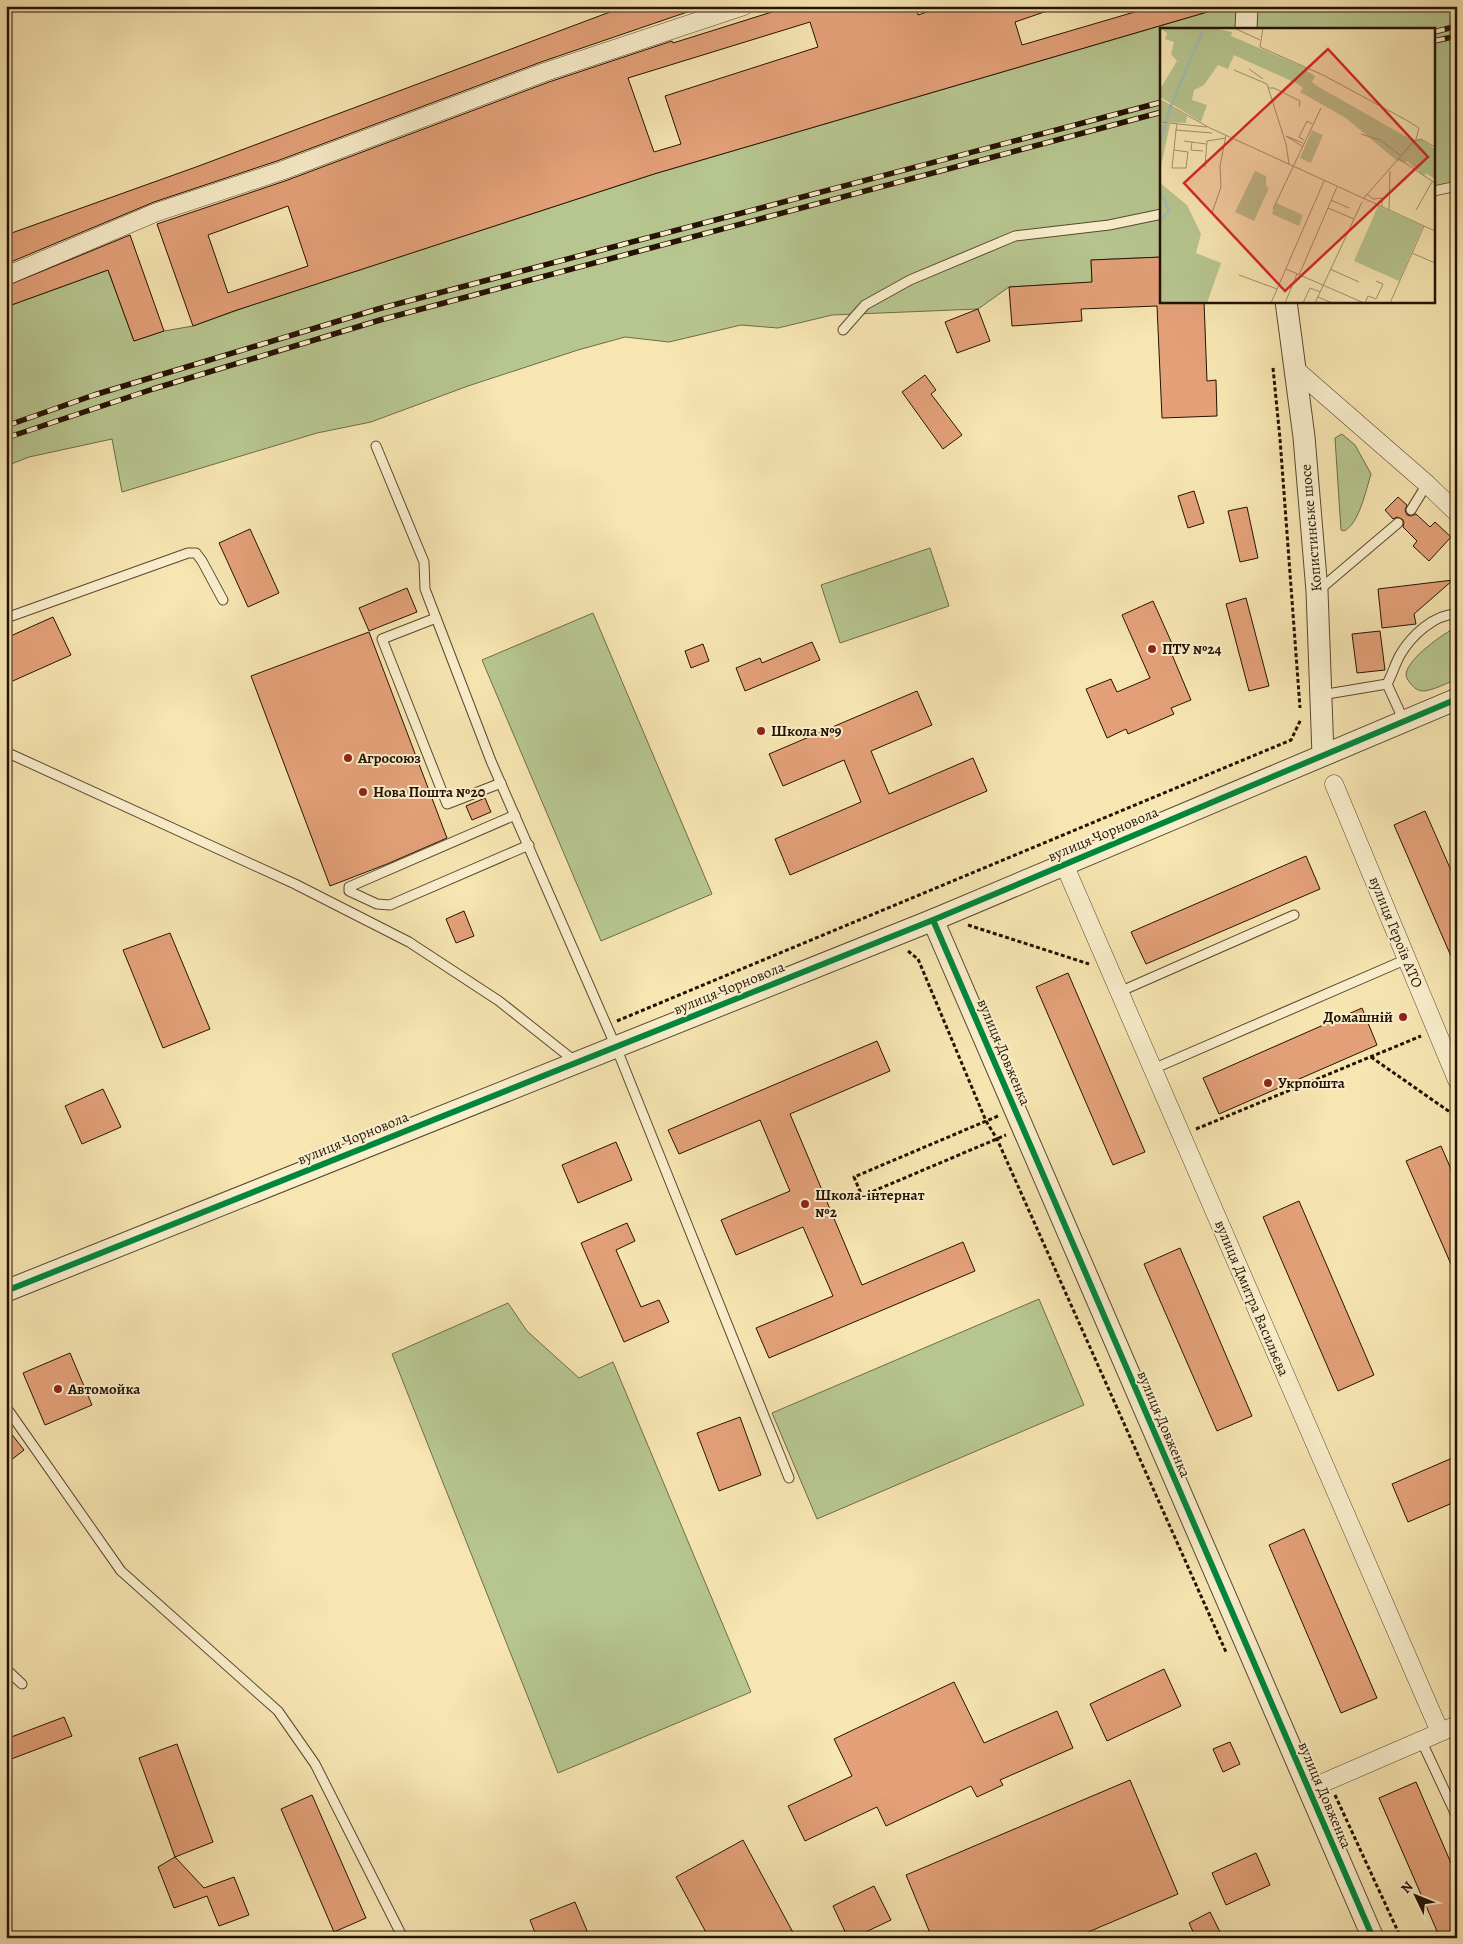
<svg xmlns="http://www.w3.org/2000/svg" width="1463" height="1944" font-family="Alegreya,serif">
<rect width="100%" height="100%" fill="#f7e6b2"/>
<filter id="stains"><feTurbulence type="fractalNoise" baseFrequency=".004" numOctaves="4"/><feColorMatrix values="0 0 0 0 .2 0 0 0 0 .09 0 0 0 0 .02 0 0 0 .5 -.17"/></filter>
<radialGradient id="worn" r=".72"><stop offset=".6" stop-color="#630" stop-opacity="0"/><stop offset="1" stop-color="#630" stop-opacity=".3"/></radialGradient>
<!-- green -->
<g fill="#b7c690" stroke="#6e6c49">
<path d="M1221,6H1457V186L1434,191V29H1162V257L1091,260L1092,284L1079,283L1009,287L978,309L832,315L778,328L741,325L669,342L625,337L578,350L468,386L371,422L317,433L122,492L112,439L29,457L6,466V307L108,270L134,341L164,331L193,326L252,305L654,174L1211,11Z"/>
<path d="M1342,434L1355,445L1371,474C1366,490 1359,524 1344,531L1341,530L1335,438Z"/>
<path d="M930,548L949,606L840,643L821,585Z"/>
<path d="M593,613L712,894L601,941L482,660Z"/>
<path d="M1457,627V679C1447,683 1434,690 1424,691C1418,691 1414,688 1411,684C1408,681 1406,677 1406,674C1408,658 1444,633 1457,627Z"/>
<path d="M1039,1299L1084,1405L817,1519L772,1413Z"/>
<path d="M508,1303L527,1331L579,1378L613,1362L751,1692L558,1773L392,1354Z"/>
</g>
<!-- building -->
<g fill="#e4a179" stroke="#251202" fill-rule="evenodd">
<path d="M626,6H699V8L541,62L277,161L154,202L6,264V235L196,167Z"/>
<path d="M791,6H917L918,15L944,6H1052L1053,9L1015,22L1022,45L1155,6H1213L1214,10L654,174L234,311L193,326L157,224L285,181L549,82L672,41L673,43ZM810,22L818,47L665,96L681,144L654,152L628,78ZM288,206L308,266L228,293L208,235Z"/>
<path d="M130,235L164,331L134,341L108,270L6,307V286Z"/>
<path d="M1162,257V301H1204L1207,381L1216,380L1217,416L1162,418L1157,306L1081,309L1082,321L1012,326L1009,287L1092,282L1091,260Z"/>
<path d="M978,309L990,341L957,353L945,322Z"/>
<path d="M925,375L936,390L931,394L962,435L943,449L902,392Z"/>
<path d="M1194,491L1204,523L1188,528L1178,496Z"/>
<path d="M1398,497L1407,505L1405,510L1407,515L1411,516L1416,514L1430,527L1435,522L1451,537L1429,561L1413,546L1417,541L1403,527L1404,522L1402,519L1397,517L1393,519L1385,510Z"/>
<path d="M1247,507L1258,558L1240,562L1228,511Z"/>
<path d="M250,529L279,593L248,607L219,543Z"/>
<path d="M1453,580L1414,614L1416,624L1382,628L1378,589Z"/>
<path d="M407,588L417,612L369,631L359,608Z"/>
<path d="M1246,598L1269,686L1249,691L1226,604Z"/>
<path d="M1153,601L1174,648L1170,650L1191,700L1171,708L1174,714L1128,734L1126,729L1107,738L1086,689L1111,679L1117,692L1150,678L1122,615Z"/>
<path d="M53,617L71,655L6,684V638Z"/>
<path d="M1380,631L1385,670L1357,673L1352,634Z"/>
<path d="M369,632L447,838L387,864L330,886L251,676Z"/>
<path d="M812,642L820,660L745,691L736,668L760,658L762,663Z"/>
<path d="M703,644L709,661L691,668L685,651Z"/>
<path d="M917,691L932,725L871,751L889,794L973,758L987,791L790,875L775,839L861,802L844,760L783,786L769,754Z"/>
<path d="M485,798L491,812L472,820L466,806Z"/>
<path d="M1425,811L1457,884V970L1394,825Z"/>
<path d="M1306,856L1320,889L1146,964L1131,932Z"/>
<path d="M464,911L474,936L456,943L446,919Z"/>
<path d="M170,933L210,1029L163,1048L123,950Z"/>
<path d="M1068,973L1145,1152L1113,1165L1036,987Z"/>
<path d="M1362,1008L1377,1045L1219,1114L1203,1078Z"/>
<path d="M877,1041L890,1071L790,1114L862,1285L963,1242L975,1271L769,1358L756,1328L833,1296L803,1227L736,1255L721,1220L790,1191L760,1120L679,1154L668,1130Z"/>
<path d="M103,1089L121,1127L82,1144L65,1106Z"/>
<path d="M616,1142L632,1180L578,1203L562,1165Z"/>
<path d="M1441,1146L1457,1183V1278L1406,1161Z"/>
<path d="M1299,1201L1374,1375L1338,1391L1263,1217Z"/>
<path d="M627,1223L635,1241L616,1250L641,1307L659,1300L669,1322L624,1342L581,1243Z"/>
<path d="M1180,1248L1252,1416L1217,1431L1144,1264Z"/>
<path d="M70,1353L92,1405L45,1425L23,1373Z"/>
<path d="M740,1417L761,1475L719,1491L697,1433Z"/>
<path d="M6,1427L24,1450L6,1464Z"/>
<path d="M1457,1456V1501L1408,1522L1392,1484Z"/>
<path d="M1304,1529L1377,1698L1341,1713L1269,1545Z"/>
<path d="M1164,1669L1181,1706L1107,1741L1090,1704Z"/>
<path d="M954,1682L984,1743L1057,1711L1073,1748L1000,1780L1003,1785L977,1797L971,1786L886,1826L877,1807L805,1841L788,1806L852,1776L834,1739Z"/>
<path d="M64,1717L72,1736L6,1761V1739Z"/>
<path d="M1230,1742L1240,1764L1223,1772L1213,1749Z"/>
<path d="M177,1744L213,1842L175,1857L139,1758Z"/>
<path d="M1130,1780L1178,1894L1074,1938H932L906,1875Z"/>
<path d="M1416,1782L1457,1877V1938H1440L1379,1798Z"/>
<path d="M312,1795L366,1918L334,1932L281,1809Z"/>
<path d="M743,1840L796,1938H709L676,1877Z"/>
<path d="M1256,1853L1270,1885L1226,1905L1212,1873Z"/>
<path d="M175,1857L204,1888L234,1877L249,1915L219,1926L207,1896L174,1908L158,1867Z"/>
<path d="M874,1886L891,1920L853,1938H848L833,1906Z"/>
<path d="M575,1902L590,1938H537L530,1920Z"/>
<path d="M1210,1912L1223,1938H1196L1189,1923Z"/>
</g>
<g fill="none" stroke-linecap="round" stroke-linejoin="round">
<!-- service casing -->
<g stroke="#5a472e" stroke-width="11">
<g id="service">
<path d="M1434,191L1457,186"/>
<path d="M843,330L865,305L910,280L1015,236L1109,225L1162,214"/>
<path d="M376,446L424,562L425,589L491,761L616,1047L789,1478"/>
<path d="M1411,510L1427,484"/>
<path d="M1319,590L1398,523"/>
<path d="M6,618L188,553H196L202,561L223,600"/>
<path d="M436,618L382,639L447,804L501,783"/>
<path d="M1387,684L1404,721"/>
<path d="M1321,695L1387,684C1392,675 1395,664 1400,655C1411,636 1434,614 1457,614"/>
<path d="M6,752L295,884L409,942L499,1001L576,1062"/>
<path d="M515,815L349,887V891L377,904L390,905L529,845"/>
<path d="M1119,992L1294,915"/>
<path d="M1153,1069L1407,959"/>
<path d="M6,1407L121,1571L278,1711L315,1764L403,1938"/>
<path d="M6,1669L22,1684"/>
<path d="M1421,1740L1457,1817"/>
</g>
</g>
<!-- minor casing -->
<g stroke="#5a472e" stroke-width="19">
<g id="minor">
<path d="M6,276L157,212L281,171L545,72L744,6"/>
<path d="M1295,369L1427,484L1457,513"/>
<path d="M1334,784L1457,1080"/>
<path d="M1064,864L1440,1732"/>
<path d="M1309,1789L1457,1725"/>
</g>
</g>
<!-- tertiary casing -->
<g stroke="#5a472e" stroke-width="23">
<g id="tertiary">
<path d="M1246,29L1247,6"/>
<path d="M1286,301L1304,437L1317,591L1323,755"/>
<path d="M933,920L1373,1938"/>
<path d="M6,1291L933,920L1457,699"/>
</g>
</g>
<!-- path -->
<g stroke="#251202" stroke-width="3" stroke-dasharray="4 2.5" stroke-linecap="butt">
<path d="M1273,368L1280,439L1300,708"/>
<path d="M968,925L1089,964"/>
<path d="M908,951L918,959L986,1121L997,1139L1226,1652"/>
<path d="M617,1021L1291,740L1301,719"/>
<path d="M1371,1057L1457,1117"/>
<path d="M998,1116L854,1177L862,1196L1006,1135"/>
<path d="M1196,1129L1421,1036"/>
<path d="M1335,1795L1401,1938"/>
</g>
<!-- service -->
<use href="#service" stroke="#faefcd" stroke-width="9"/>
<!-- minor -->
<use href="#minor" stroke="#faefcd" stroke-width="18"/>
<!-- tertiary -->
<use href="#tertiary" stroke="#faefcd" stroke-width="21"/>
<!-- rail casing -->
<g stroke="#251202" stroke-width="5.5">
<g id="rail">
<path d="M1434,32L1457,26"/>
<path d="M1434,41L1457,36"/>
<path d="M6,426L94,395L378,309L1162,102"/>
<path d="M6,438L153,389L380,320L1162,112"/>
</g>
</g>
<!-- rail -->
<use href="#rail" stroke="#faefcd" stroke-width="4" stroke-dasharray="11" stroke-linecap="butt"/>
<!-- cycleway casing -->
<g stroke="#faefcd" stroke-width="9">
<g id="cycleway">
<path d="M933,920L1373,1938"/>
<path d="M6,1291L933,920L1457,699"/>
</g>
</g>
<!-- cycleway -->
<use href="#cycleway" stroke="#00873e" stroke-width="6"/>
</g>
<!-- markers -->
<g fill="#8f2418" stroke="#faefcd" stroke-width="2">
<circle cx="1152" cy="649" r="5"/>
<circle cx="761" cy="731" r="5"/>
<circle cx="348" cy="758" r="5"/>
<circle cx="363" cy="792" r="5"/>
<circle cx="1403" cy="1017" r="5"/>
<circle cx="1268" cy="1083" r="5"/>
<circle cx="805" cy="1204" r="5"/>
<circle cx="58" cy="1389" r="5"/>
</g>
<g text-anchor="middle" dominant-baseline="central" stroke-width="4" stroke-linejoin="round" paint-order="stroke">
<!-- street labels -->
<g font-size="15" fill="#251202" stroke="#faefcd">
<text transform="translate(1311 528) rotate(-95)">Копистинське шосе</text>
<text transform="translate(1103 834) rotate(-23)">вулиця Чорновола</text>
<text transform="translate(1396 932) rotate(68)">вулиця Героїв АТО</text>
<text transform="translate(729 988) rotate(-22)">вулиця Чорновола</text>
<text transform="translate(1004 1052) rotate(67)">вулиця Довженка</text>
<text transform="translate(353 1138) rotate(-22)">вулиця Чорновола</text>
<text transform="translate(1252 1298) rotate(67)">вулиця Дмитра Васильєва</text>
<text transform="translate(1164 1424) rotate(67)">вулиця Довженка</text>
<text transform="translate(1325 1795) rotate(67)">вулиця Довженка</text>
</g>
<!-- poi labels -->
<g font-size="15" font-weight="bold" fill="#251202" stroke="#faefcd" text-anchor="start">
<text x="1162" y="649">ПТУ №24</text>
<text x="771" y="731">Школа №9</text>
<text x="358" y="758">Агросоюз</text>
<text x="373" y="792">Нова Пошта №20</text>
<text x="1393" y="1017" text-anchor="end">Домашній</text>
<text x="1278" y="1083">Укрпошта</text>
<text x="815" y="1195">Школа-інтернат<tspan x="815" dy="17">№2</tspan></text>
<text x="68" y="1389">Автомойка</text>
</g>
</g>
<!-- overview -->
<g transform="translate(1160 28)">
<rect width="275" height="275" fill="#f7e6b2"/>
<path d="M0,0H53L72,4L71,8L146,40L145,42L155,48L152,54L157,58L250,111H261L275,121V151L266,145L264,148L247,133L245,135L236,132L186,90L140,64L143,60L136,55L74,27L68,41L58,37L44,57L34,62L32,72L47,77L41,94L0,69V61L17,33L11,26L14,14L5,11L7,5ZM0,73L27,88L26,95L0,94ZM0,95L10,96L0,143ZM152,102L163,107L151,135L140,130ZM95,143L106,148V158L109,160L94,193L75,184ZM0,155L27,177L41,206L36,225L61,235L47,275H0ZM116,175L143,187L139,198L112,186ZM218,178L263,198L239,253L194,233Z" fill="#b7c690"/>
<path fill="none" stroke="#9fbeb4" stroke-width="2.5" d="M0,118L8,85L44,0M0,164L9,182L0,194"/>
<path fill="none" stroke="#a3916c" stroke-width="1" d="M74,0L100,12M103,0L100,19L163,47L248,93L259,100L256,111M89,41L103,51M74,42L107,56L126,116L129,136M108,60H114L140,73L139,79M0,72L50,100L275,203M0,94L47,99M17,96L16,102L52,105M201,106L220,112L241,128M144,112L139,109L147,93L152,96M24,113L46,116M32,114L31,122L43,123M142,118L126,108L143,115M14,122L28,124L26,140H12L16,102M239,131L275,155M45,139L47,113L66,110M207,166L213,171L222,170V179M203,171L254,113L261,111L275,119M171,172L189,180M168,180L194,191M113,181L161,80M256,182L272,154M229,183L230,143M52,185L61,159L60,138L66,107M252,225L275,235M126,241L204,275M170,241L199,254M79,247L117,261M139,247L177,159M158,269L172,275M111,275L164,153M125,275L137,246M143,275L150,260L160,264M155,275L202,174M205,275L208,268L216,271L223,256L216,253M230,275L264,198"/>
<path fill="#d62828" fill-opacity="0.15" stroke="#d62828" stroke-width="2.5" d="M168,21L268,129L125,263L24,155Z"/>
<rect width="275" height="275" fill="none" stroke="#251202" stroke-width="2.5"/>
</g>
<!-- margin -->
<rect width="1463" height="1944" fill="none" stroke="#f7e6b2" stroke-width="25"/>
<rect x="8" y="8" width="1448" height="1929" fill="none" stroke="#251202" stroke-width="2.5"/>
<rect x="12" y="12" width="1438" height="1919" fill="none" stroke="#251202"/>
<!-- north arrow -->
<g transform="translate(1416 1896) rotate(313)" stroke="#faefcd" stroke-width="4" paint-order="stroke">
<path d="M0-4L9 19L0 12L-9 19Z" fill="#251202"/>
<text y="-8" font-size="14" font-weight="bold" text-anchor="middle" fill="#251202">N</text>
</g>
<rect width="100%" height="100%" filter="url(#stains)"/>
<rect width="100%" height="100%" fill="url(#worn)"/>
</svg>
